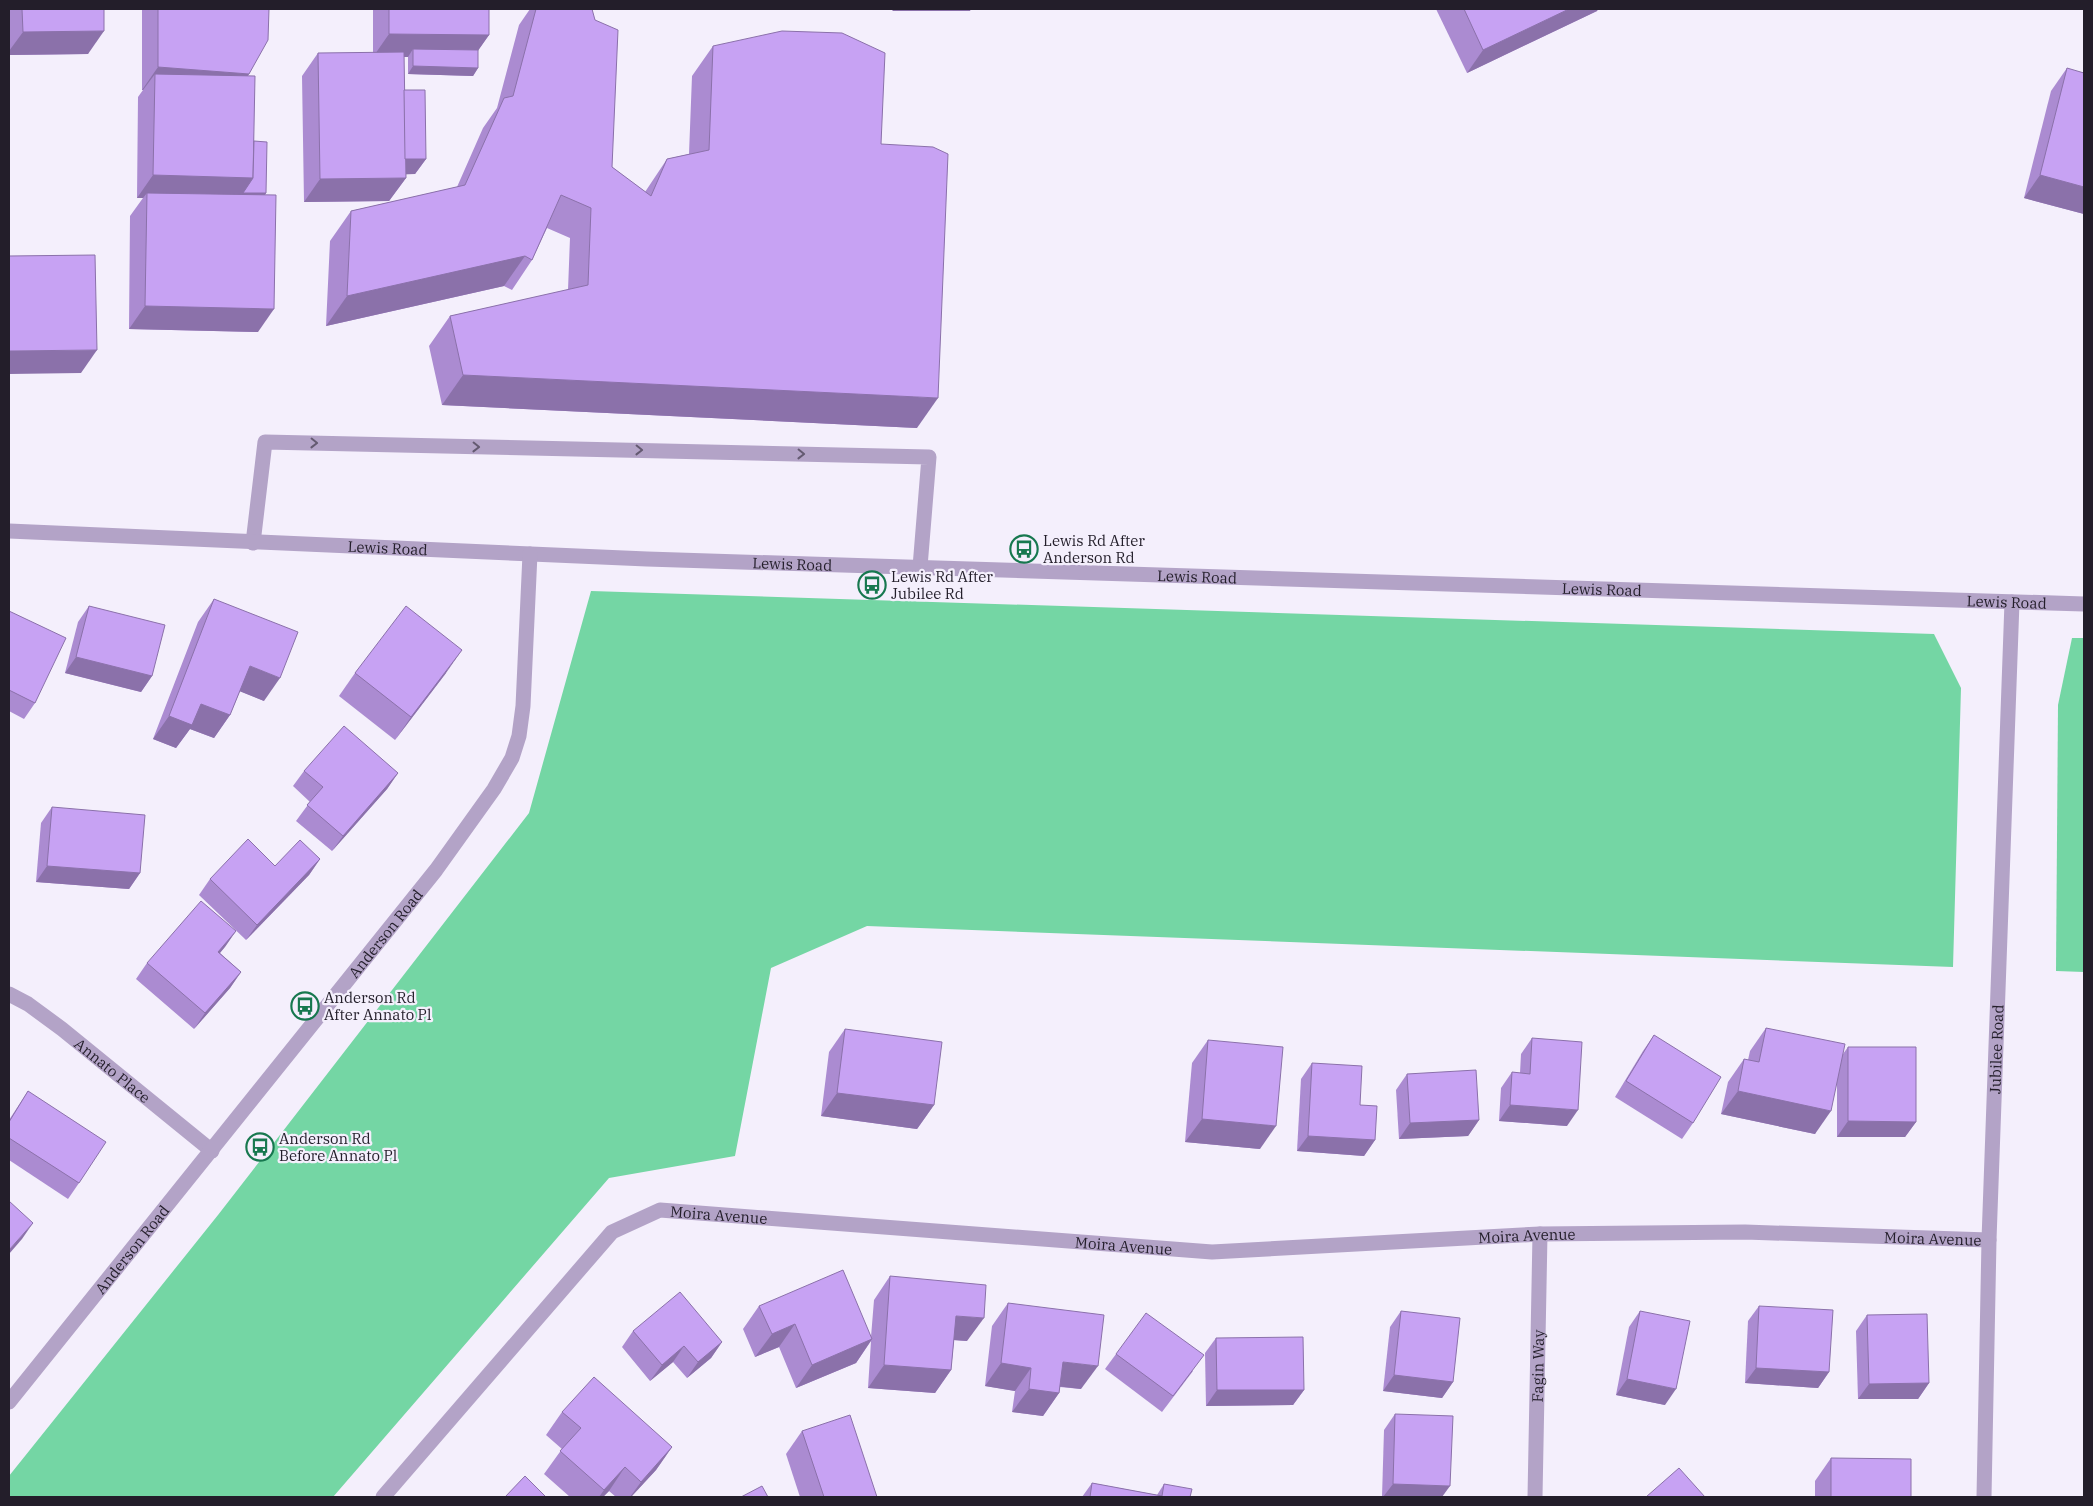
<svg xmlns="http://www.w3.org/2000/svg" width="2093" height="1506" font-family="'IBM Plex Serif',serif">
<rect width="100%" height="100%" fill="#f4effc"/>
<!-- forest -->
<g fill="#74d6a4">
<path d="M591,591L1934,634L1961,688L1953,967L867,926L771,968L735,1156L609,1178L333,1497H9V1476L218,1215L529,813Z"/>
<path d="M2072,638H2084V972L2056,971L2058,705Z"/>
</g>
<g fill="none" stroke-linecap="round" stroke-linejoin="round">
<!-- service -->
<path stroke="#b3a3c7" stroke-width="15" d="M253,543L265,442L929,457L920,567"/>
<!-- minor -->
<g stroke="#b3a3c7" stroke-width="15">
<path id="s1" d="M9,994L28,1004L62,1029L212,1151"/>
<path id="s2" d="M383,1497L612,1232L660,1210L1212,1252L1540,1234L1745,1232L1989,1240"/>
<path id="s3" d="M1535,1497L1540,1234"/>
<path id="s4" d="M1984,1497L1989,1240L2012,602"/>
</g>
<!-- tertiary -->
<g stroke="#b3a3c7" stroke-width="15">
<path id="s5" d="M9,531L647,559L2084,604"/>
<path id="s6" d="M9,1402L436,870L494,789L512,758L519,736L523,706L530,554"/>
</g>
</g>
<!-- wall -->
<g fill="#ab8bd1">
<path d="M9,9H104L88,54L9,55Z"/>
<path d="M142,9H269L249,74L248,76L254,141L266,193L265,195L258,332L129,329L130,216L143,198H137L138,97L143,90H142Z"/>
<path d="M373,9H489V35L478,50V68L473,76L408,74V57H404V90L426,159L415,174H406V178L389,201L304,202L302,76L318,53H373Z"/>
<path d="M530,9H592L612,167L645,192L667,159L689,154L692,76L713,46L881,144L917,428L442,405L429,346L450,316L568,290L570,238L547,228L532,260L512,290L504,286L326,326L330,241L351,211L457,187L483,128L497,108L519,25Z"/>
<path d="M1436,9H1598L1597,11L1467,73Z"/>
<path d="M2067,68L2084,214L2024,198L2051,91Z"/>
<path d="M214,599L264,701L240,691L230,715L214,738L190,729L176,748L153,739L198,622Z"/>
<path d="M89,606L152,676L141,692L65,673L78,622Z"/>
<path d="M9,611L35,703L24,719L9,711Z"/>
<path d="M355,673H446L395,740L339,696Z"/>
<path d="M304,771L398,773L387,789L332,851L296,821L310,802L293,786Z"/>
<path d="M52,807L140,873L129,889L36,882L41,823Z"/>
<path d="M320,859L309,875L246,940L199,895L210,879L275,866Z"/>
<path d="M236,931L220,953L241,972L230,988L194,1029L136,979L147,963Z"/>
<path d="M1766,1028L1843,1054L1848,1047L1916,1122L1905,1137H1837V1083L1815,1134L1721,1114L1728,1082L1744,1059L1748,1060L1750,1051Z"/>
<path d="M845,1029L934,1105L917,1129L821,1116L829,1052Z"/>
<path d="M1654,1035L1693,1123L1682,1139L1615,1097L1643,1051Z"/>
<path d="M1532,1038L1567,1126L1499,1121L1501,1088L1512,1072L1520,1073L1521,1054Z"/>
<path d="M1208,1040L1260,1149L1185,1142L1192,1063Z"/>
<path d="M1312,1063L1360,1105L1375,1140L1364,1156L1297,1151L1301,1079Z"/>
<path d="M1407,1074L1479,1120L1468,1136L1399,1139L1396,1090Z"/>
<path d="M28,1091L79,1183L68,1199L9,1160V1120Z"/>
<path d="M890,1276L967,1341L954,1340L951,1370L935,1393L868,1388L871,1341L856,1363L796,1388L779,1347L755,1357L743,1329L759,1306L871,1337L874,1300Z"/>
<path d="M1008,1303L1081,1389L1060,1387L1059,1393L1043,1416L1012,1412L1015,1391L985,1386L992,1326Z"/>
<path d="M1759,1306L1829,1372L1818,1388L1745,1383L1748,1321Z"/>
<path d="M1401,1311L1453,1382L1442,1398L1383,1391L1390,1327Z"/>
<path d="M1640,1311L1665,1405L1616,1395L1629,1327Z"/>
<path d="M1867,1315L1929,1383L1918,1399H1858L1856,1331Z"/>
<path d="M633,1331L722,1342L711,1358L687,1378L673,1362L650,1381L622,1347Z"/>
<path d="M1216,1338L1304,1390L1293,1405L1206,1406L1205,1353Z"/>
<path d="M1116,1354L1193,1371L1162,1412L1105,1369Z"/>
<path d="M562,1412L672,1447L656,1470L631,1497H616L609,1491L603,1497H570L544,1474L562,1449L546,1435Z"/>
<path d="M1395,1414L1442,1497H1382L1384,1430Z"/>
<path d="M802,1431L877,1497H800L786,1454Z"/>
<path d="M1831,1458L1911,1497H1815V1481Z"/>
<path d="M1092,1483L1157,1495L1164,1484L1190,1497H1082Z"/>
</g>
<!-- shaded-wall -->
<g fill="#8b71aa">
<path d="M894,9H971L970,11H892Z"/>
<path d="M1569,9H1598L1597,11L1467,73L1483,50Z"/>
<path d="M104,31L88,54L9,55V51L23,32Z"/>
<path d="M389,34L489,35L473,58L413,49L408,57H373Z"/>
<path d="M413,66L478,68L473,76L408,74Z"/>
<path d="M158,67L249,74L233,97L155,74L143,90H142Z"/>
<path d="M400,159H426L415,174L389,175Z"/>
<path d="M153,175L253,178L266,193L261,201L147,193L143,198H137Z"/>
<path d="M2040,175L2084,187V214L2024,198Z"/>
<path d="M406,178L389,201L304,202L320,179Z"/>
<path d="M525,256L504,286L326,326L347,296Z"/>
<path d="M145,306L274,309L258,332L129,329Z"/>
<path d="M97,350L81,373L9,374V351Z"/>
<path d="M463,375L938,398L917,428L442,405Z"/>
<path d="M462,650L446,673L395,740L411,717Z"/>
<path d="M76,657L152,676L141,692L65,673Z"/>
<path d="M250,666L280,678L264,701L234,689Z"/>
<path d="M201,704L230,715L214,738L190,729L176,748L153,739L169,716Z"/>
<path d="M398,773L387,789L332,851L343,836Z"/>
<path d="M320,859L309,875L246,940L257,925Z"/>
<path d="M47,866L140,873L129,889L36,882Z"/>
<path d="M236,931L225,947L207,968L218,952Z"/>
<path d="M241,972L230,988L194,1029L205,1013Z"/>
<path d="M1738,1091L1831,1111L1815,1134L1721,1114Z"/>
<path d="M837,1093L934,1105L917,1129L821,1116Z"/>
<path d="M1510,1105L1578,1110L1567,1126L1499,1121Z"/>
<path d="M1202,1119L1276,1126L1260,1149L1185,1142Z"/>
<path d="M1479,1120L1468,1136L1399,1139L1410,1123Z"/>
<path d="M1848,1121L1916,1122L1905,1137H1837Z"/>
<path d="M1308,1136L1375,1140L1364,1156L1297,1151Z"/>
<path d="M33,1223L22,1239L9,1254V1250Z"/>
<path d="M956,1316L984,1318L967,1341L939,1339Z"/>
<path d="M795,1324L779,1347L755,1357L772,1334Z"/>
<path d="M872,1339L856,1363L796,1388L812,1365Z"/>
<path d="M722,1342L711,1358L687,1378L698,1362Z"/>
<path d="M684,1346L673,1362L650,1381L662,1365Z"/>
<path d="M1063,1362L1098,1366L1081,1389L1047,1385Z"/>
<path d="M1001,1363L1031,1368L1015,1391L985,1386Z"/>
<path d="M884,1365L951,1370L935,1393L868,1388Z"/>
<path d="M1756,1368L1829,1372L1818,1388L1745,1383Z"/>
<path d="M1394,1375L1453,1382L1442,1398L1383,1391Z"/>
<path d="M1627,1379L1676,1389L1665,1405L1616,1395Z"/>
<path d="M1929,1383L1918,1399H1858L1869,1384Z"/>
<path d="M1029,1389L1059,1393L1043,1416L1012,1412Z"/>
<path d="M1217,1390H1304L1293,1405L1206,1406Z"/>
<path d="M672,1447L656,1470L631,1497H630L641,1482Z"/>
<path d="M625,1467L609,1491L603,1497H599L604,1490Z"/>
<path d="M1393,1484L1450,1486L1442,1497H1383Z"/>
</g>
<!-- building -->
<g fill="#c7a2f3" stroke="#8b71aa">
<path d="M22,9H104V31L23,32Z"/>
<path d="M158,9H269L268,40L249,74L158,67Z"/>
<path d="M389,9H489V35L389,34Z"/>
<path d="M536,9H592L595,20L618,30L612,167L651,196L667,159L709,150L713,46L782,31L842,33L885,53L881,144L933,147L948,154L938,398L463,375L450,316L588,285L591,208L561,195L532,260L525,256L347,296L351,211L465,185L504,98L513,96Z"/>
<path d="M1464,9H1569L1483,50Z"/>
<path d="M413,49L478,50V68L413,66Z"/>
<path d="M404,52L406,178L320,179L318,53Z"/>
<path d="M2067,68L2084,73V187L2040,175Z"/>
<path d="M155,74L255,76L253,178L153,175Z"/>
<path d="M404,90H425L426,159H405Z"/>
<path d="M254,141L267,142L266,193H243L253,178Z"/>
<path d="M147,193L276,195L274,309L145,306Z"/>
<path d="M95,255L97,350L9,351V256Z"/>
<path d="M214,599L298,632L280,678L250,666L230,715L201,704L192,725L169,716Z"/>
<path d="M89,606L165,625L152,676L76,657Z"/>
<path d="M406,606L462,650L411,717L355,673Z"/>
<path d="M9,611L66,638L35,703L9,690Z"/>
<path d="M344,726L398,773L343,836L307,805L323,787L304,771Z"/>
<path d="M52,807L145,815L140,873L47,866Z"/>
<path d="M248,839L275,866L300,840L320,859L257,925L210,879Z"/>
<path d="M201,901L236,931L218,952L241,972L205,1013L147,963Z"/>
<path d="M1766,1028L1845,1044L1831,1111L1738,1091L1744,1059L1759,1062Z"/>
<path d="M845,1029L942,1042L934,1105L837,1093Z"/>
<path d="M1654,1035L1721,1077L1693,1123L1626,1081Z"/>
<path d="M1532,1038L1582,1042L1578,1110L1510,1105L1512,1072L1530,1074Z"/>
<path d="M1208,1040L1283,1047L1276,1126L1202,1119Z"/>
<path d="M1848,1047H1916V1122L1848,1121Z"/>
<path d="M1312,1063L1362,1066L1360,1105L1377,1106L1375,1140L1308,1136Z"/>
<path d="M1476,1070L1479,1120L1410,1123L1407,1074Z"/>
<path d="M28,1091L106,1142L79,1183L9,1138V1122Z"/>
<path d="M9,1201L33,1223L9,1250Z"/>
<path d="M843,1270L872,1339L812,1365L795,1324L772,1334L759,1306Z"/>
<path d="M890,1276L986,1285L984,1318L956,1316L951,1370L884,1365Z"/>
<path d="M680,1292L722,1342L698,1362L684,1346L662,1365L633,1331Z"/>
<path d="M1008,1303L1104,1315L1098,1366L1063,1362L1059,1393L1029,1389L1031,1368L1001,1363Z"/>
<path d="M1759,1306L1833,1310L1829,1372L1756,1368Z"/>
<path d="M1401,1311L1460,1318L1453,1382L1394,1375Z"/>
<path d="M1640,1311L1690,1321L1676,1389L1627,1379Z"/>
<path d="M1146,1313L1204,1355L1173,1396L1116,1354Z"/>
<path d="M1927,1314L1929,1383L1869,1384L1867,1315Z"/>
<path d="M1303,1337L1304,1390H1217L1216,1338Z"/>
<path d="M594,1377L672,1447L641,1482L625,1467L604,1490L560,1451L581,1428L562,1412Z"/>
<path d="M1395,1414L1453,1416L1450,1486L1393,1484Z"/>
<path d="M850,1415L877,1497H824L802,1431Z"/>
<path d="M1831,1458L1911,1459V1497H1831Z"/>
<path d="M1679,1468L1705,1497H1646Z"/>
<path d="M525,1476L546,1497H505Z"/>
<path d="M1092,1483L1162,1496L1164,1484L1192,1489L1190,1497H1090Z"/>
<path d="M762,1486L768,1497H741Z"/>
</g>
<!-- one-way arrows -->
<defs><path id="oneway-chevron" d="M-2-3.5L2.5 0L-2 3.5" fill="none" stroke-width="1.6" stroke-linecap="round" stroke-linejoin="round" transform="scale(1.25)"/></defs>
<g stroke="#645a71">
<use href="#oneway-chevron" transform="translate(314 443) rotate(1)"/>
<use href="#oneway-chevron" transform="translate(476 447) rotate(1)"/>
<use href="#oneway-chevron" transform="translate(639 450) rotate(1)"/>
<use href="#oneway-chevron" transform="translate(801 454) rotate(1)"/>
</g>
<!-- icons -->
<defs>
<g id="bus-ring" transform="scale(1.4375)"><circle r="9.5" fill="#f4effc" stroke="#17784f" stroke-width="1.5"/><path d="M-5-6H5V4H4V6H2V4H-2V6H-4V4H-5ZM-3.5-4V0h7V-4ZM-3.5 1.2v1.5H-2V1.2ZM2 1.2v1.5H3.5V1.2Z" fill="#17784f"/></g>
</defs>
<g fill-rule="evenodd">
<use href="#bus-ring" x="1024" y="549"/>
<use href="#bus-ring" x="872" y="585"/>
<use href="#bus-ring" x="305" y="1006"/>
<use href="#bus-ring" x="260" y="1147"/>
</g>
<g text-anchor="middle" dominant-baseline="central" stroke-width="4.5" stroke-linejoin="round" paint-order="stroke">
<!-- poi labels -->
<g font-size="15" fill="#231e2a" stroke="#f4effc" text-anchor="start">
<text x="1043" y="540">Lewis Rd After<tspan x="1043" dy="17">Anderson Rd</tspan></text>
<text x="891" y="576">Lewis Rd After<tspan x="891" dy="17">Jubilee Rd</tspan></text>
<text x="324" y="997">Anderson Rd<tspan x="324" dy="17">After Annato Pl</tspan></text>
<text x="279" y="1138">Anderson Rd<tspan x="279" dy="17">Before Annato Pl</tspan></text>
</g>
<!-- street labels -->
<g font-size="15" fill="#231e2a" stroke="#f4effc">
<text stroke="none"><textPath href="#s5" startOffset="379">Lewis Road</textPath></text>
<text stroke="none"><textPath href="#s5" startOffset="784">Lewis Road</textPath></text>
<text stroke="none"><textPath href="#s5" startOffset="1189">Lewis Road</textPath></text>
<text stroke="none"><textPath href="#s5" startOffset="1594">Lewis Road</textPath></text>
<text stroke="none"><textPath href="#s5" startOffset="1999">Lewis Road</textPath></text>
<text stroke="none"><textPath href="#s6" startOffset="601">Anderson Road</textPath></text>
<text stroke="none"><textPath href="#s4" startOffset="448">Jubilee Road</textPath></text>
<text stroke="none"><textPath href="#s1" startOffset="129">Annato Place</textPath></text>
<text stroke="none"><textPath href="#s2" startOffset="462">Moira Avenue</textPath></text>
<text stroke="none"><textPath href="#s2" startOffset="1272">Moira Avenue</textPath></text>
<text stroke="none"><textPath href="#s2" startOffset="1678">Moira Avenue</textPath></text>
<text stroke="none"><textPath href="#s2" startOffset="868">Moira Avenue</textPath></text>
<text stroke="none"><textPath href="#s6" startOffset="196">Anderson Road</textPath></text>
<text stroke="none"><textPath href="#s3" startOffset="131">Fagin Way</textPath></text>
</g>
</g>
<!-- border -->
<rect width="2093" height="1506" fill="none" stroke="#231e2a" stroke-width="20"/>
</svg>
